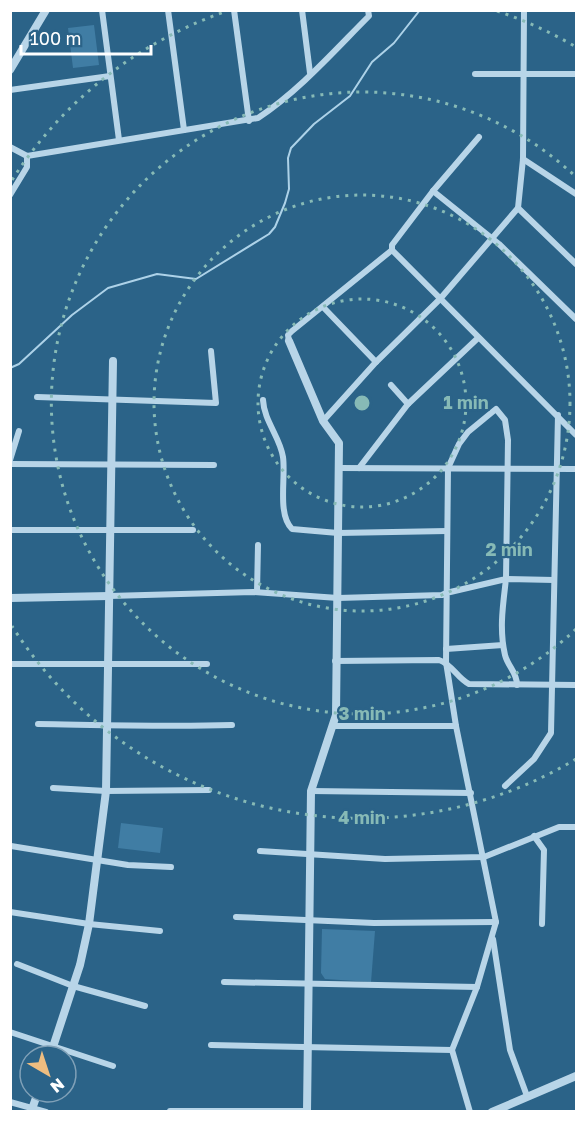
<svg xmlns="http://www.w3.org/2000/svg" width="587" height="1122" font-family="'Golos Text',sans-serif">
<rect width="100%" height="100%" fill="#2b6388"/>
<!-- green -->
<g fill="#407da4">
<path d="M94,25L99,65L73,68L68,28Z"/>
<path d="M121,823L163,828L160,853L118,848Z"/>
<path d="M322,929L375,931L371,982L325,979L321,973Z"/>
</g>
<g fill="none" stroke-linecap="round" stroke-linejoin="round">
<!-- stream -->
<path stroke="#add2e8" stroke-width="2" d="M10,368L19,364L72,315L108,288L157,274L196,279L269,234L275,227L285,203L289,189L288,158L291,148L314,124L350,96L372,62L394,43L420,10"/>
<!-- minor -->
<g stroke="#b8d5e8" stroke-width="6">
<path d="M102,10L119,140"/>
<path d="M168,10L184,130"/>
<path d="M234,10L249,121"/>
<path d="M302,10L310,73"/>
<path d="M475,74H576"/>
<path d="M10,90L110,76"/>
<path d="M10,147L27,156L258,118C300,90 334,51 369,16L368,10"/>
<path d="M523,159L576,194"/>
<path d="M433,191L499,244L576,319"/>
<path d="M10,195L27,167V156"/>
<path d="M518,208L576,264"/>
<path d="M392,250L576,435"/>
<path d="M324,308L376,362"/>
<path d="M289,341L288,335L292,331L392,250V245L433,191L479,137"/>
<path d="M391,385L408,404"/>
<path d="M37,397L216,403L211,351"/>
<path d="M263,400C264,421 280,437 283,457C286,478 277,514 292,529L338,533L447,531"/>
<path d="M323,421L376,362L440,299L518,208L523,159L524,10"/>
<path d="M10,460L19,431"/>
<path d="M10,464L214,465"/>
<path d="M338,468L576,469"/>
<path d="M359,468L408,404L478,338"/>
<path d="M10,530H193"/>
<path d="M257,592L258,545"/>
<path d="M109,596L253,592L338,598L442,595L446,593L506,579L508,440L505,420L496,409L468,432L459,444L448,468L446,662L456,726L496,922L477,987L452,1050L470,1112"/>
<path d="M446,649L503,645"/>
<path d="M335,661L439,660C452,664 457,678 469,684L576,685"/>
<path d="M10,664H207"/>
<path d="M517,685C517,672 508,667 505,655C499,629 503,605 506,579L554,580"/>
<path d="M38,724C103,725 167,727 232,725"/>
<path d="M335,726H456"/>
<path d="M505,786L534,759L551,733L558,415"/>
<path d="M53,788L106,791L209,790"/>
<path d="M311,791L471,793"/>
<path d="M534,836L544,850L542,924"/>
<path d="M11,846L128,865L171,867"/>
<path d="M260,851L385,859L484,857L559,827H576"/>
<path d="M10,912L89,924L160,931"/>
<path d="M236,917L374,923L496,922"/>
<path d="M493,939L510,1050L527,1096"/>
<path d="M17,964L73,986L145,1006"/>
<path d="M224,982L477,987"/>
<path d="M10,1032L113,1066"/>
<path d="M211,1045L452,1050"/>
<path d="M10,1102L46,1112"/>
<path d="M170,1111H308"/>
</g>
<!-- tertiary -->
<g stroke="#b8d5e8" stroke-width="8">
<path d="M10,70L46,10"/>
<path d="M289,341L323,421L339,443L336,715L311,791L307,1112"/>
<path d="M10,598L109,596"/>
<path d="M50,1056L80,965L89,924L106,791L113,361"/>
<path d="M31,1112L38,1092"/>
<path d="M492,1112L576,1076"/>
</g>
</g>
<!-- distance rings -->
<g fill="none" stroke="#87bab6" stroke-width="3" stroke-dasharray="3 6">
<circle cx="362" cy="403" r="104"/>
<circle cx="362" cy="403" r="208"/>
<path d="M576 629A311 311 0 1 1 576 177"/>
<path d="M576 759A415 415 0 0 1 12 626M12 180A415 415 0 0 1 227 11M497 11A415 415 0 0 1 576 47"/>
</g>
<circle cx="362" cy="403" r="9" fill="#87bab6" stroke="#2b6388" stroke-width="3"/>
<g font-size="18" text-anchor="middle" font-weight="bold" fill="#87bab6" stroke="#2b6388" stroke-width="4.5" stroke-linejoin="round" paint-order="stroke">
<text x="466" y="409">1 min</text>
<text x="509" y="556">2 min</text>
<text x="362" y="720">3 min</text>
<text x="362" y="824">4 min</text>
</g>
<!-- border -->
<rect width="587" height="1122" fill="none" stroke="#ffffff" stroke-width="24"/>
<!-- north arrow -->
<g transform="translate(48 1074) rotate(141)"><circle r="28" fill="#2b6388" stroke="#80a1b8" stroke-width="1.5"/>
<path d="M0-4.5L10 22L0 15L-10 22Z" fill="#eebd80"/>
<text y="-9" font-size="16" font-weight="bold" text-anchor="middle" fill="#ffffff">N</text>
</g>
<!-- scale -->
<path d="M21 45v9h130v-9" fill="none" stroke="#ffffff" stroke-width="3"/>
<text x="30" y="45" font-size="18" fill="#ffffff" stroke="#2b6388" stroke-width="4.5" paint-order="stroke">100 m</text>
</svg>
